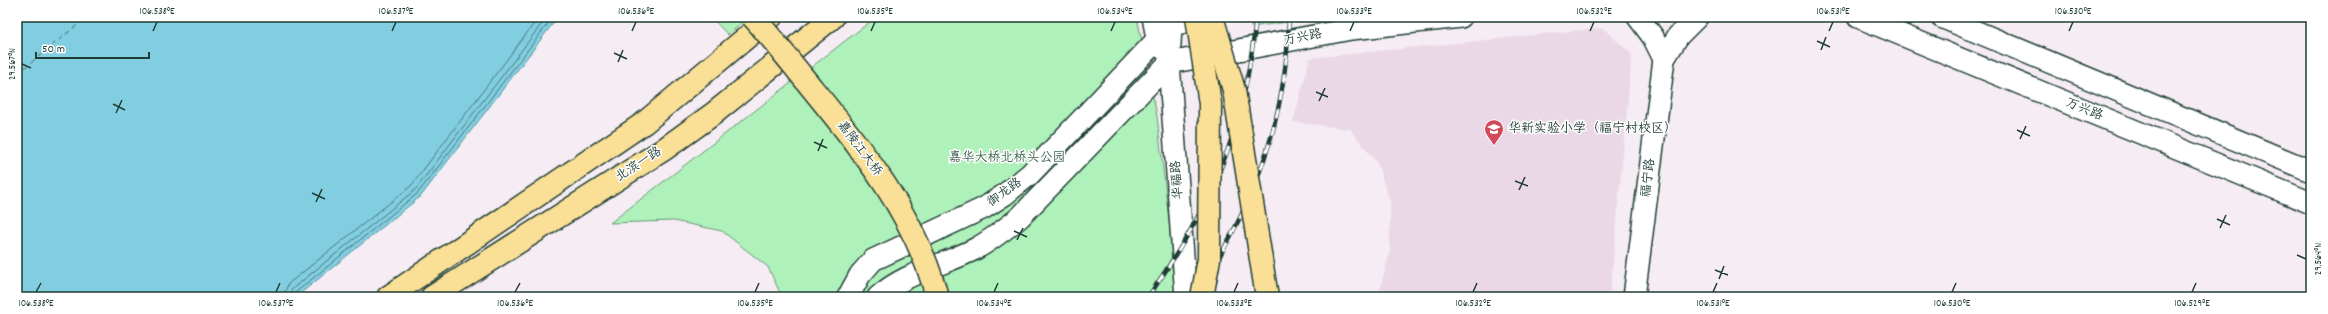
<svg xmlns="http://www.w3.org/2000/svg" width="2328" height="314" font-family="Dekko,'LXGW WenKai TC',sans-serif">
<rect width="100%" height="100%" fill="#f6edf4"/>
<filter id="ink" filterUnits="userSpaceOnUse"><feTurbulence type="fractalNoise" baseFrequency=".025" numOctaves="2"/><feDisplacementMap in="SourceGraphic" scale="8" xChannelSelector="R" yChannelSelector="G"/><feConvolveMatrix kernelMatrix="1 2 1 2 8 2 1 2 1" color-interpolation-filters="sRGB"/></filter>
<g filter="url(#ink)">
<!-- built -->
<path fill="#ebd8e7" d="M1603,28L1632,54L1610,297H1378L1390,251V202L1377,163L1350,129L1293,122L1310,58Z"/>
<!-- green -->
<g fill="#aff1ba" stroke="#679777">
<path d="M711,17H748L728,35Z"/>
<path d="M876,17H1137L1157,116L1177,290L1176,297H782L768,267L722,231L674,221L610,223Z"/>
<path d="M1253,17H1325L1251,27L1250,18Z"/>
</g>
<!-- water -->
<path fill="#82cee1" stroke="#5a949c" d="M17,17H558L421,196L296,297H17Z"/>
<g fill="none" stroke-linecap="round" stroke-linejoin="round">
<!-- shore -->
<g stroke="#477779" stroke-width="1">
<path d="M283,297L288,284L411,186L539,17"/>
<path d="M289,297L292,289L415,190L547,17"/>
<path d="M294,297L296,292L418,193L553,17"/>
</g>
<!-- ferry -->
<path stroke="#38615f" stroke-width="1" stroke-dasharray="5 4" stroke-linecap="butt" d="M17,74L87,17"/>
<!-- secondary casing -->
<g stroke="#1f3d34" stroke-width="24">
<g id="secondary">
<path d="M1153,17L1157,38L1162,48"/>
<path d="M1638,17L1653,37L1664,59"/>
<path d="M1858,17L2311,203"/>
<path d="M1941,17L2311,171"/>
<path d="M1169,18L1171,25L1169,63L1186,297"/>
<path d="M1169,63L1351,29L1461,17"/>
<path d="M848,297L860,275L873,260L984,208L1004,195L1030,174L1171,25L1213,17"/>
<path d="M878,297C904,273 944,265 975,249C992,240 1005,229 1020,217L1169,63"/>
<path d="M1634,297L1664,59L1678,36L1697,17"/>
</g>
</g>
<!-- primary casing -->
<g stroke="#1f3d34" stroke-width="25">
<g id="primary">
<path d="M388,297L644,123L771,17"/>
<path d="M432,297L663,150L713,114L833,17"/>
</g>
</g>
<!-- secondary -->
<use href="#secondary" stroke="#fff" stroke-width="21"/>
<!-- primary -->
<use href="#primary" stroke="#fadf96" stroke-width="22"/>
<!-- rail casing -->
<g stroke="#1f3d34" stroke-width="4.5">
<g id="rail">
<path d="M1148,297C1213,204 1245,130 1256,17"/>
<path d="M1195,297C1253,207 1286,125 1289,17"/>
</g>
</g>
<!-- rail -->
<use href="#rail" stroke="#fff" stroke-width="3" stroke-dasharray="9" stroke-linecap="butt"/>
<!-- primary-bridge casing -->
<g stroke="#1f3d34" stroke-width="25" stroke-linecap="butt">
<g id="primary-bridge">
<path d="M753,17C773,39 792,64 811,87C863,151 916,216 937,297"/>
<path d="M1197,17L1210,104L1209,259L1202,297"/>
<path d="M1212,17L1234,90L1267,297"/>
</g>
</g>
<!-- primary-bridge -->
<use href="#primary-bridge" stroke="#fadf96" stroke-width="22"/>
</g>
</g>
<!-- ticks -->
<path fill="none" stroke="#1f3d34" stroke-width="1.5" d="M153,31L157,22M392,31L396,22M632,31L636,22M871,31L875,22M1111,31L1115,22M1350,31L1354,22M1590,31L1594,22M1829,31L1833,22M2069,31L2073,22M1817,41L1830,47M1821,50L1826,37M614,53L627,59M618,62L623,50M22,64L31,68M1316,92L1328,97M1319,101L1325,88M113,104L125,110M116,113L122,100M2017,130L2030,136M2020,139L2026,126M814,142L827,148M818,151L823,139M1515,181L1528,186M1519,190L1525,177M312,193L325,199M316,202L322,189M2217,219L2230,225M2220,228L2226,215M1014,231L1027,237M1017,240L1023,228M2297,255L2306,259M1715,270L1728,275M1719,279L1724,266M36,292L41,283M276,292L280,283M515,292L520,283M755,292L759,283M994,292L998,283M1234,292L1238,283M1473,292L1477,283M1713,292L1717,283M1952,292L1956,283M2192,292L2196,283"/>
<!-- icons -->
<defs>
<g id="school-pin" transform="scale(1)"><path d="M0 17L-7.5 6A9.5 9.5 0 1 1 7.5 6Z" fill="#d1495b" stroke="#fff"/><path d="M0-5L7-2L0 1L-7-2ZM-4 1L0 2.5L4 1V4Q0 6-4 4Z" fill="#fff"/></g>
</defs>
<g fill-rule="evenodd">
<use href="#school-pin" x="1494" y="129"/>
</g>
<g text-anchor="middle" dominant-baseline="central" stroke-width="3" stroke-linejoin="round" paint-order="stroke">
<!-- street labels -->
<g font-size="13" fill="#1f3d34" stroke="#fff">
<text transform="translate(1303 38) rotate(-11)">万兴路</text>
<text transform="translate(2084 110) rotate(22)">万兴路</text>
<text transform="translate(859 149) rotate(53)">嘉陵江大桥</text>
<text transform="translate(639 165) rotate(-33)">北滨一路</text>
<text transform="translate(1649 178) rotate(-83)">福宁路</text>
<text transform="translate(1178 180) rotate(-94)">华福路</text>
<text transform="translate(1005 193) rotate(-36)">御龙路</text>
</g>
<!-- poi labels -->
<g font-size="13" fill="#1f3d34" stroke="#fff" text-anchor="start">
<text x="1508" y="129">华新实验小学（福宁村校区）</text>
</g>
<!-- park labels -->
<g font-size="13" fill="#3c614f" stroke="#fff">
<text x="1007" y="158">嘉华大桥北桥头公园</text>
</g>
</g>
<!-- margin -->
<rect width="2328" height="314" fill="none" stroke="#fff" stroke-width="44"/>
<!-- scale -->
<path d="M36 52v6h113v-6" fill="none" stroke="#1f3d34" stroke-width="2"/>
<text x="42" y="52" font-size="12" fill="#1f3d34" stroke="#ffffff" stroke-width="3" paint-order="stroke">50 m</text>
<rect x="22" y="22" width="2284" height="270" fill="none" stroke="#1f3d34" stroke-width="1.5"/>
<g font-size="10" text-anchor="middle" fill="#1f3d34">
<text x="157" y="14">106.538°E</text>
<text x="396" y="14">106.537°E</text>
<text x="636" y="14">106.536°E</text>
<text x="875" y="14">106.535°E</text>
<text x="1115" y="14">106.534°E</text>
<text x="1354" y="14">106.533°E</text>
<text x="1594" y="14">106.532°E</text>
<text x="1833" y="14">106.531°E</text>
<text x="2073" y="14">106.530°E</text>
<text transform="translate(11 64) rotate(-90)" y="4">29.567°N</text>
<text transform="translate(2317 259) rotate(-90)" y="4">29.564°N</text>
<text x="36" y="306">106.538°E</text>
<text x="276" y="306">106.537°E</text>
<text x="515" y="306">106.536°E</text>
<text x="755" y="306">106.535°E</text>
<text x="994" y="306">106.534°E</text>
<text x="1234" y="306">106.533°E</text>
<text x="1473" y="306">106.532°E</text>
<text x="1713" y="306">106.531°E</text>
<text x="1952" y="306">106.530°E</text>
<text x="2192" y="306">106.529°E</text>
</g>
</svg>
